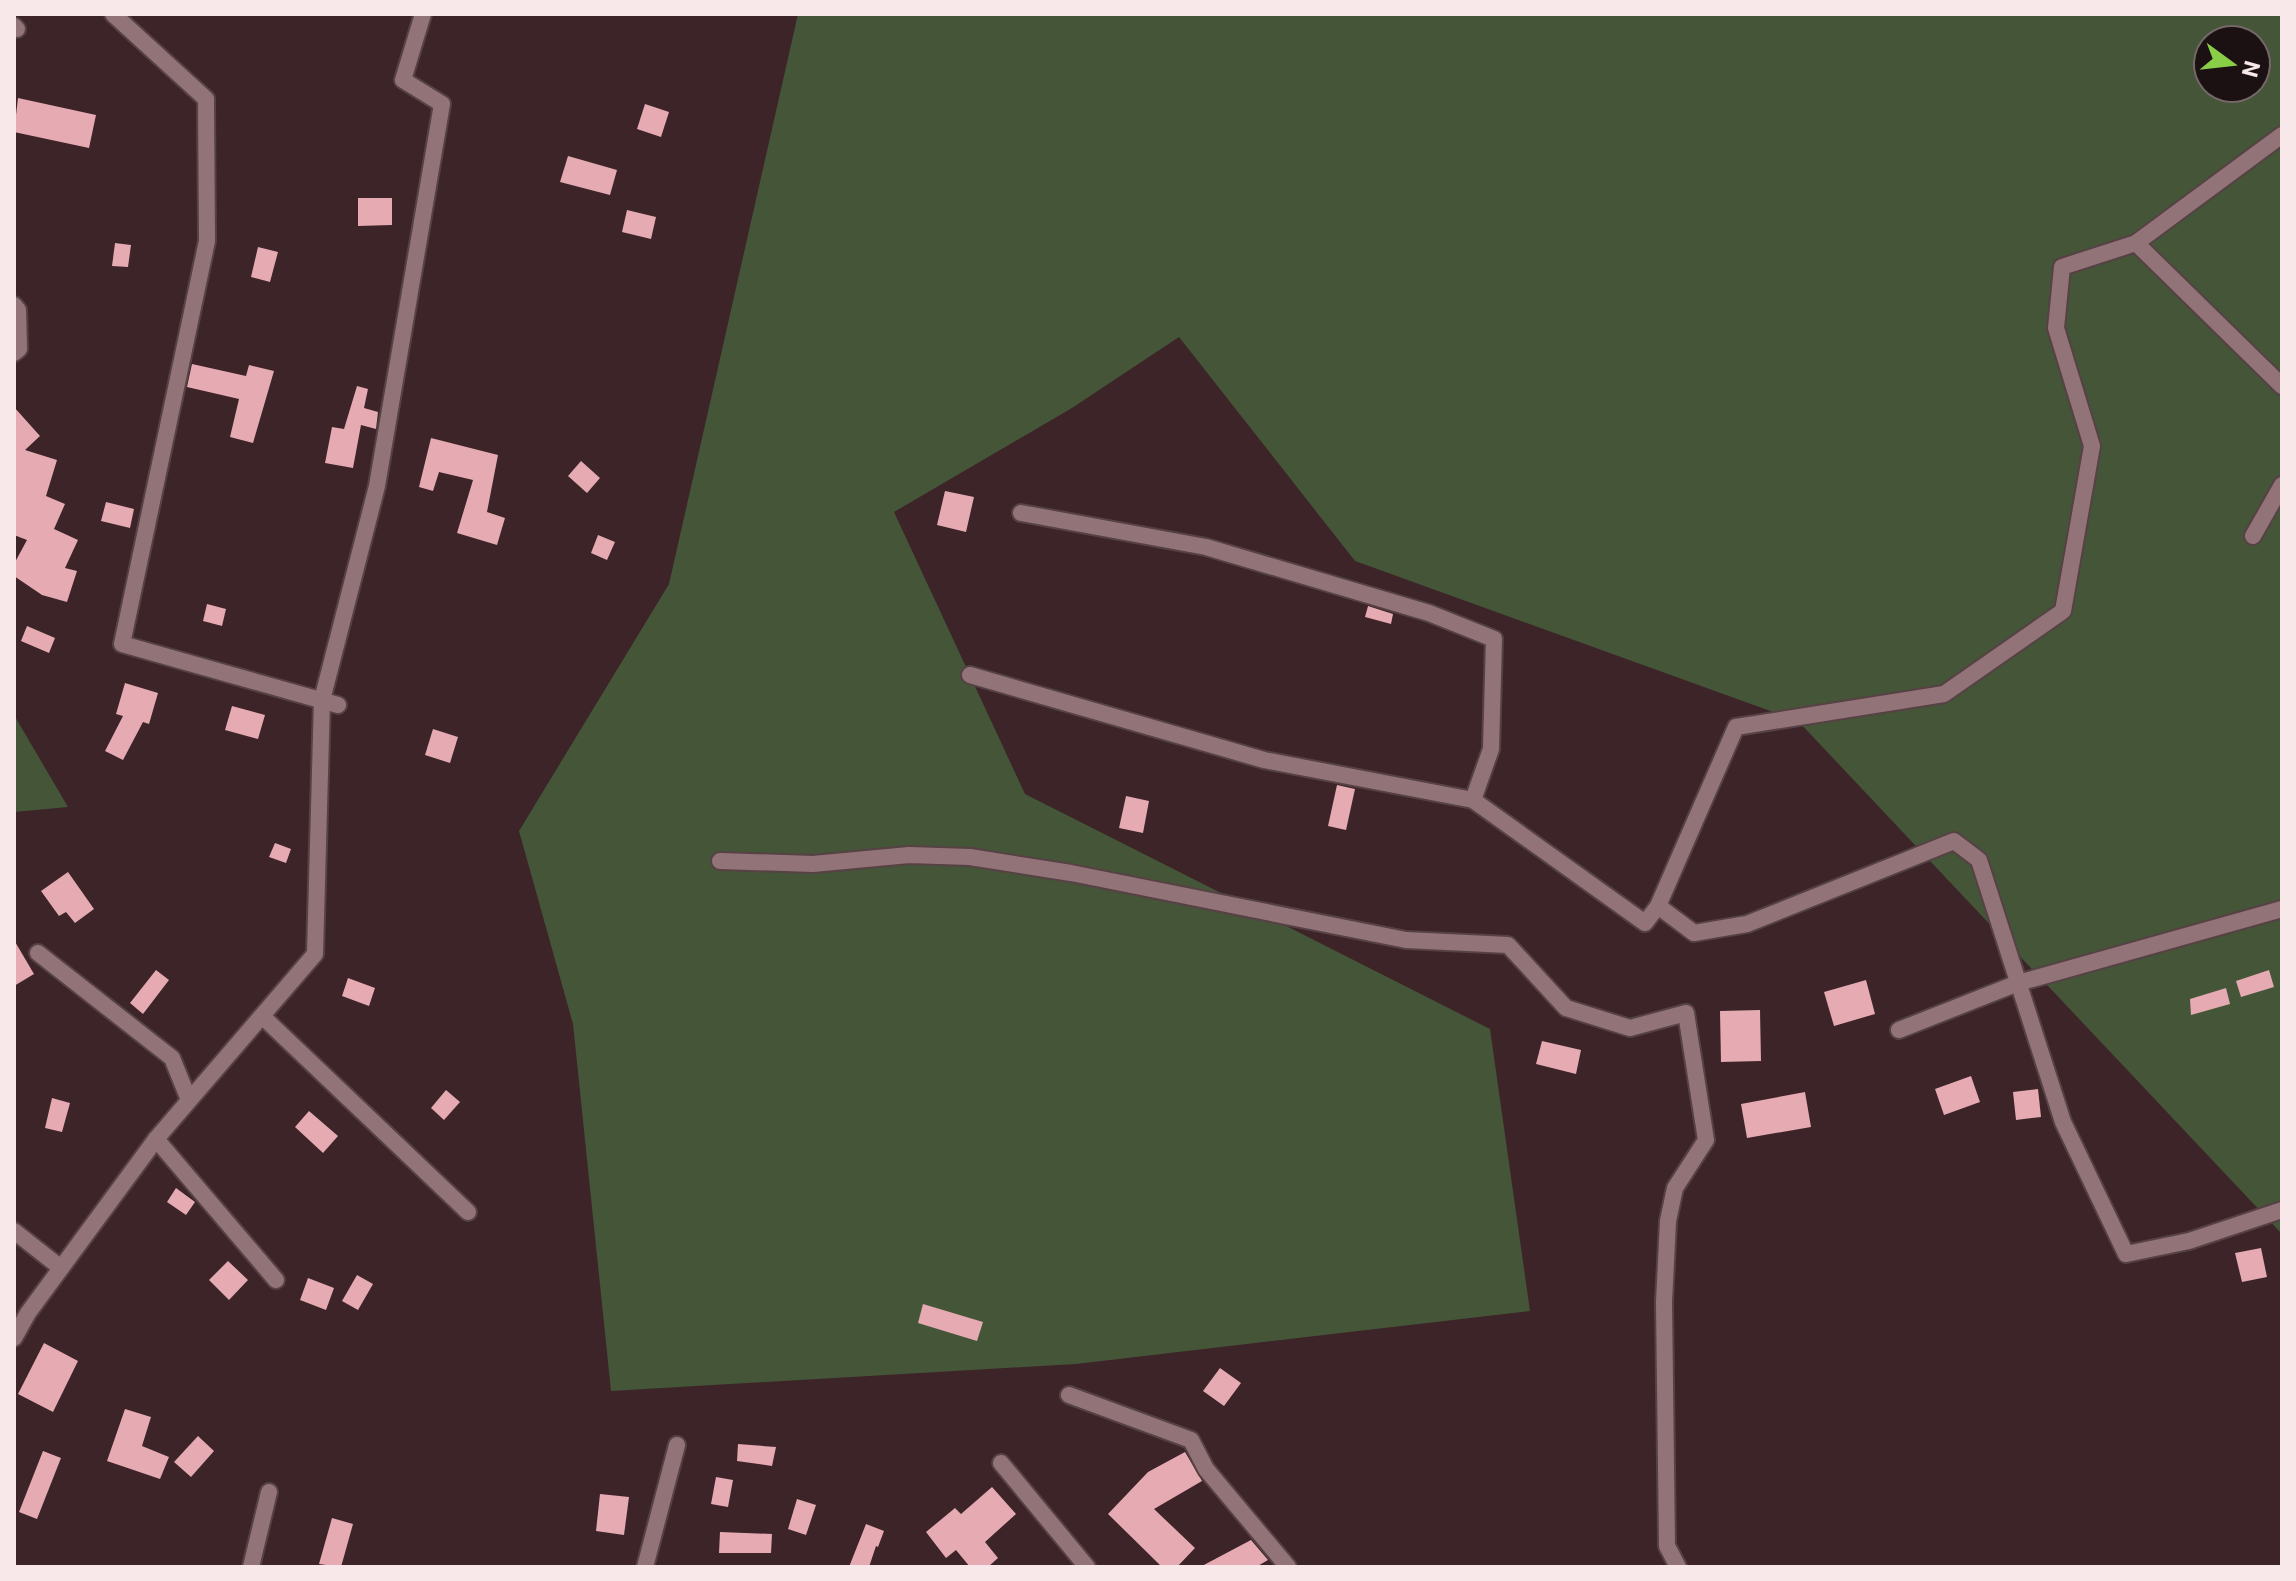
<svg xmlns="http://www.w3.org/2000/svg" width="2296" height="1581" font-family="Roboto,sans-serif">
<rect width="100%" height="100%" fill="#3c2428"/>
<!-- green -->
<g fill="#455538" fill-rule="evenodd">
<path d="M798,14H2282V1234L1798,721L1355,561L1179,337L1072,408L894,512L1025,794L1490,1029L1530,1311L1076,1364L611,1391L573,1024L519,831L669,584ZM2208,40H2256V88H2208Z"/>
<path d="M14,715L68,807L14,812Z"/>
</g>
<!-- building -->
<g fill="#e6aab2">
<path d="M18,98L96,115L89,148L14,132Z"/>
<path d="M645,104L669,112L661,137L637,129Z"/>
<path d="M568,156L617,170L610,195L560,182Z"/>
<path d="M358,198H392V225L358,226Z"/>
<path d="M627,210L656,217L651,239L622,232Z"/>
<path d="M115,243L131,245L128,267L112,266Z"/>
<path d="M258,247L278,252L270,282L251,277Z"/>
<path d="M192,364L246,376L249,365L274,371L253,443L230,437L239,399L187,387Z"/>
<path d="M357,386L368,389L364,408L378,412L376,429L361,425L353,468L325,463L332,427L344,429Z"/>
<path d="M14,407L40,436L25,450L57,460L46,496L65,504L54,529L78,540L65,568L77,571L67,602L42,595L14,576V564L27,540L14,535Z"/>
<path d="M431,438L498,455L487,512L505,518L497,545L457,533L473,480L439,472L433,491L419,487Z"/>
<path d="M581,461L600,478L587,493L568,476Z"/>
<path d="M945,491L974,497L966,532L937,525Z"/>
<path d="M106,502L134,509L130,528L101,521Z"/>
<path d="M598,535L615,542L607,560L591,553Z"/>
<path d="M207,604L226,609L222,626L203,621Z"/>
<path d="M1368,606L1393,614L1391,624L1365,617Z"/>
<path d="M27,626L55,638L49,653L21,641Z"/>
<path d="M125,683L158,693L149,724L143,722L123,760L105,751L123,716L116,714Z"/>
<path d="M232,706L265,715L258,739L225,730Z"/>
<path d="M433,729L458,737L450,763L425,755Z"/>
<path d="M1337,785L1355,789L1346,830L1328,826Z"/>
<path d="M1126,796L1149,801L1143,833L1119,828Z"/>
<path d="M275,843L291,849L286,863L269,857Z"/>
<path d="M68,872L94,909L75,923L66,912L59,916L41,891Z"/>
<path d="M14,940L34,974L14,986Z"/>
<path d="M156,970L169,980L143,1014L130,1003Z"/>
<path d="M2269,970L2274,987L2241,997L2236,981Z"/>
<path d="M348,978L375,988L369,1006L342,996Z"/>
<path d="M1866,980L1875,1014L1834,1026L1824,992Z"/>
<path d="M2226,988L2230,1004L2191,1015L2190,999Z"/>
<path d="M1760,1010L1761,1061L1721,1062L1720,1011Z"/>
<path d="M1542,1041L1581,1050L1576,1074L1536,1064Z"/>
<path d="M1971,1076L1980,1102L1944,1115L1935,1089Z"/>
<path d="M2038,1089L2041,1117L2016,1120L2013,1092Z"/>
<path d="M446,1090L460,1102L444,1120L431,1108Z"/>
<path d="M1805,1092L1811,1127L1747,1138L1741,1104Z"/>
<path d="M52,1098L70,1103L62,1132L45,1128Z"/>
<path d="M309,1111L338,1136L323,1153L295,1127Z"/>
<path d="M176,1188L195,1202L186,1215L167,1202Z"/>
<path d="M2261,1248L2267,1277L2242,1282L2235,1253Z"/>
<path d="M228,1261L248,1280L229,1300L209,1280Z"/>
<path d="M357,1275L373,1284L358,1310L342,1301Z"/>
<path d="M308,1278L334,1288L326,1310L300,1300Z"/>
<path d="M923,1304L983,1322L977,1341L918,1323Z"/>
<path d="M44,1343L78,1361L53,1412L18,1394Z"/>
<path d="M1220,1368L1241,1383L1224,1406L1203,1391Z"/>
<path d="M125,1409L151,1417L142,1446L169,1457L160,1479L107,1461Z"/>
<path d="M198,1436L214,1451L191,1477L174,1462Z"/>
<path d="M738,1444L776,1447L772,1466L737,1461Z"/>
<path d="M43,1451L61,1458L37,1519L19,1512Z"/>
<path d="M1185,1452L1202,1481L1154,1509L1195,1548L1177,1567H1162L1108,1514L1148,1472Z"/>
<path d="M716,1477L733,1480L728,1507L711,1504Z"/>
<path d="M992,1487L1016,1514L985,1542L998,1558L988,1567H970L956,1550L946,1558L926,1532L955,1508L961,1514Z"/>
<path d="M600,1494L629,1497L624,1535L596,1531Z"/>
<path d="M797,1499L816,1505L806,1535L788,1529Z"/>
<path d="M332,1518L353,1524L341,1567L319,1564Z"/>
<path d="M866,1524L884,1531L878,1547L876,1546L869,1567H849Z"/>
<path d="M720,1532L772,1534L771,1553H719Z"/>
<path d="M1251,1540L1268,1560L1256,1567H1200Z"/>
</g>
<g fill="none" stroke-linecap="round" stroke-linejoin="round">
<!-- street casing -->
<g stroke="#564144" stroke-width="20">
<g id="street">
<path d="M113,14L206,99L207,241L122,644L338,705"/>
<path d="M14,26L17,29"/>
<path d="M2136,243L2282,386"/>
<path d="M14,305L18,310L19,349L14,353"/>
<path d="M1021,513L1206,547L1429,613L1494,639L1491,749L1473,800"/>
<path d="M2253,536L2282,485"/>
<path d="M970,675L1264,760L1473,800L1645,923L1658,906L1736,727L1944,694L2063,611L2092,446L2056,328L2062,267L2136,243L2282,135"/>
<path d="M720,861L813,864L909,855L970,857L1071,873L1406,940L1508,945L1566,1008L1630,1028L1686,1013L1706,1140L1675,1188L1668,1221L1664,1302L1667,1546L1678,1567"/>
<path d="M1658,906L1694,933L1747,924L1954,841L1979,860L2063,1122L2126,1254L2189,1241L2282,1210"/>
<path d="M38,953L172,1058L189,1100"/>
<path d="M262,1016L468,1212"/>
<path d="M1899,1030L2018,983L2282,909"/>
<path d="M156,1139L276,1280"/>
<path d="M14,1231L61,1268"/>
<path d="M14,1338L28,1313L156,1139L315,954L322,700L377,486L442,104L403,80L423,14"/>
<path d="M1069,1395L1191,1440L1206,1469L1288,1567"/>
<path d="M1001,1463L1087,1567"/>
<path d="M251,1567L269,1492"/>
<path d="M645,1567L677,1445"/>
</g>
</g>
<!-- street -->
<use href="#street" stroke="#927478" stroke-width="16"/>
</g>
<!-- border -->
<rect width="2296" height="1581" fill="none" stroke="#f9e8ea" stroke-width="32"/>
<!-- north arrow -->
<g transform="translate(2232 64) rotate(105)"><circle r="38" fill="#1c1112" stroke="#746768" stroke-width="2"/>
<path d="M0-6L14 30L0 20L-14 30Z" fill="#8ace47"/>
<text y="-12" font-size="22" font-weight="bold" text-anchor="middle" fill="#f9e8ea">N</text>
</g>
</svg>
